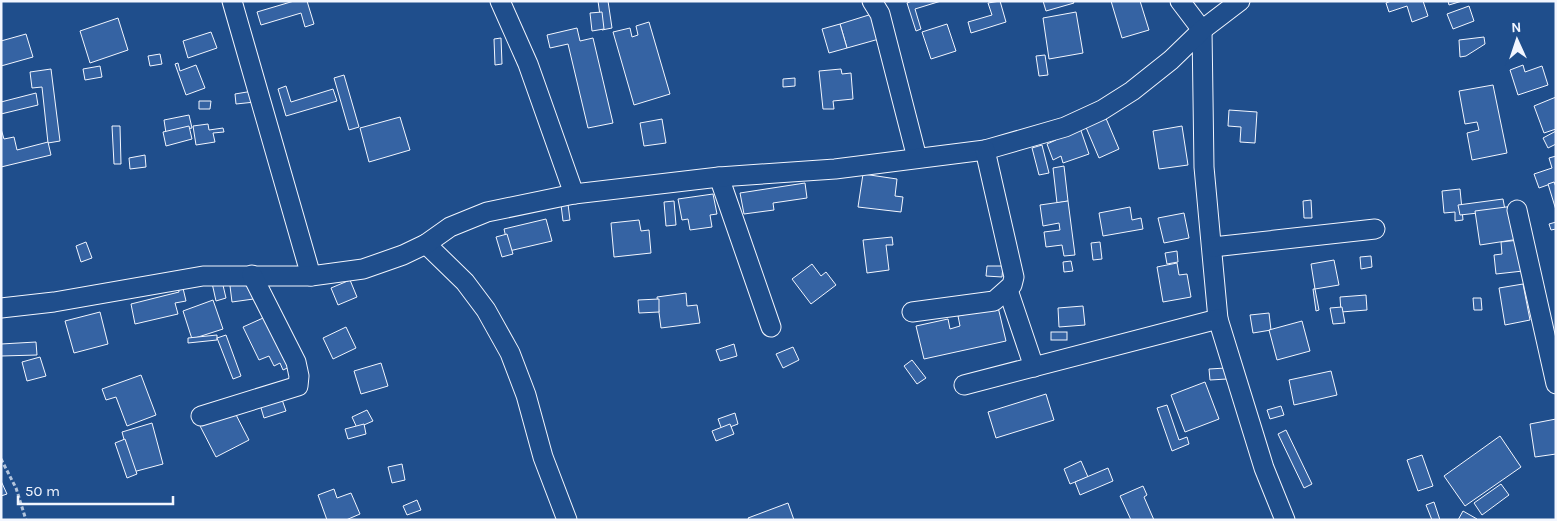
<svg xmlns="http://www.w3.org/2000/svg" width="1557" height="521" font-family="Karla,sans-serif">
<rect width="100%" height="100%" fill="#1f4e8c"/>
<!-- building -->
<g fill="#3563a3" stroke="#f2f6ff">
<path d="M294,1H307L314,24L305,27L301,13L261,25L257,12Z"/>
<path d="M598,1H608L612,28L602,30Z"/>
<path d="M912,1H941L915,9L921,29L916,31L907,3Z"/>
<path d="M1000,1L1006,22L971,33L968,22L992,15L988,3Z"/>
<path d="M1043,1H1073L1074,3L1046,11Z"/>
<path d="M1111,1H1140L1149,30L1122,38Z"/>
<path d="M1391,1H1423L1428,16L1412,22L1407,6L1389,12L1386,3Z"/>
<path d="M1448,1H1462L1449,5Z"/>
<path d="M1469,6L1474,21L1453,29L1447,14Z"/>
<path d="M602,12L604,29L592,31L590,13Z"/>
<path d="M1076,12L1083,53L1049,59L1043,18Z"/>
<path d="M872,14L879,39L847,48L840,24Z"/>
<path d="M118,18L128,50L90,63L80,31Z"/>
<path d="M649,22L670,94L634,105L613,32L630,28L632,37L638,35L636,26Z"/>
<path d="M840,24L847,48L829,53L822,29Z"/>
<path d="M947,24L956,51L931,59L922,32Z"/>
<path d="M577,28L580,41L593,38L613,123L588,128L568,44L550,48L547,35Z"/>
<path d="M211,32L217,48L188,58L183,41Z"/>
<path d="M26,34L33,57L1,66V41Z"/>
<path d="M1484,37L1485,44L1466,56L1460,57L1459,40Z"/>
<path d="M501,38L502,64L495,65L494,39Z"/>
<path d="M160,54L162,64L150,66L148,56Z"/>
<path d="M1045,55L1048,75L1039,76L1036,56Z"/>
<path d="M178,63L180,71L196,65L205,88L186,95L175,64Z"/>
<path d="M1523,65L1525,72L1542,66L1548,85L1518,95L1510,70Z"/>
<path d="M100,66L102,77L85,80L83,69Z"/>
<path d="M51,69L60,141L48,143L42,87L32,88L30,72Z"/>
<path d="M841,69L842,74L851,73L853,99L833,101L834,109H823L819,71Z"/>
<path d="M344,75L359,127L349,130L334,78Z"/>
<path d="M795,78V86L783,87V79Z"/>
<path d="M1493,85L1507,153L1472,160L1467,133L1479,130L1477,122L1465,124L1459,91Z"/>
<path d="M286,86L291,102L333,89L337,101L286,116L278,89Z"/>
<path d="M253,91L255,102L236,104L235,94Z"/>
<path d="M36,93L38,105L1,114V102Z"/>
<path d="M1556,97V129L1544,133L1534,106Z"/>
<path d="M199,101H211L210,109H199Z"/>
<path d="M1229,110L1257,112L1255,143L1240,142L1241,127L1228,126Z"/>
<path d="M189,115L192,128L166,133L164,120Z"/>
<path d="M1105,116L1119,149L1099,158L1085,125Z"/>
<path d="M400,117L410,150L369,162L360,128Z"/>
<path d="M662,119L666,143L644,146L640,123Z"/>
<path d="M208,124L209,130L223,128L224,132L213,133L215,142L196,145L193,126Z"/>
<path d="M1079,125L1089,154L1063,163L1061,156L1053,160L1047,144L1056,140L1054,134Z"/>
<path d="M112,126H120L121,164H114Z"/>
<path d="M189,126L192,139L166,146L163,132Z"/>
<path d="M1182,126L1188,165L1159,169L1153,131Z"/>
<path d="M1,129L4,139L14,137L17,150L48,142L51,155L1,167Z"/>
<path d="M1556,131V144L1548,148L1543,138Z"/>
<path d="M1042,145L1049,173L1039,175L1032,148Z"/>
<path d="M145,155L146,167L130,169L129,158Z"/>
<path d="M1556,156V182L1539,188L1534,174L1552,168L1549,158Z"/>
<path d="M1064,166L1068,201L1057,203L1053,168Z"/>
<path d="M863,174L897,179L895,196L903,197L901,212L858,207Z"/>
<path d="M1554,182L1556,187V210L1548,184Z"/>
<path d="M805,183L807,198L773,203L774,210L744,214L740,193Z"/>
<path d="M1460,189L1463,220L1455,221V212L1444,213L1442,191Z"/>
<path d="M713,194L717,214L710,215L712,227L690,230L688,219L682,220L678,199Z"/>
<path d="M1503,199L1505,210L1460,215L1458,205Z"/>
<path d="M1311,200L1312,218H1304L1303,201Z"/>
<path d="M674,201L676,225L666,226L664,202Z"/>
<path d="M1068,201L1075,255L1064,256L1062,245L1046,247L1044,232L1060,230L1059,223L1043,226L1040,205Z"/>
<path d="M568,204L570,220L563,221L561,205Z"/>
<path d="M1514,206L1519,239L1480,245L1475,211Z"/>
<path d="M1130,207L1132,220L1141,218L1143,229L1103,236L1099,213Z"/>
<path d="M1184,213L1189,238L1164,243L1158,218Z"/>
<path d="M546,219L552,241L509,251L504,229Z"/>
<path d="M639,220L641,231L649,230L651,253L614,257L611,223Z"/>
<path d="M1556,222V229L1551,230L1549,224Z"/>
<path d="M507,234L513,254L502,257L496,237Z"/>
<path d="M892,237L893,245H886L889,270L867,273L863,240Z"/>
<path d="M1519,240L1523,271L1496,274L1494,255L1502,254L1501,242Z"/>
<path d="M86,242L92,258L81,262L76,246Z"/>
<path d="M1100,242L1102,259L1093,260L1091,243Z"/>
<path d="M1177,251L1178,262L1167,264L1165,253Z"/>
<path d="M1371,256L1372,267L1361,269L1360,257Z"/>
<path d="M1334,260L1339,285L1315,289L1311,264Z"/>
<path d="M1071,261L1073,271L1064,272L1063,262Z"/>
<path d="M1177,263L1179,275L1187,274L1191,297L1163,302L1157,267Z"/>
<path d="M812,264L821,276L826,272L836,285L811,304L792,279Z"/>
<path d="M987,266H1003L1002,277L986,276Z"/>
<path d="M265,274L268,297L232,302L229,278Z"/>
<path d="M350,280L357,297L338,305L331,288Z"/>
<path d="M222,281L226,298L216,301L212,283Z"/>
<path d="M182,284L186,301L175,303L178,314L135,324L131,304L179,292L178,286Z"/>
<path d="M1523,284L1530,320L1505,325L1499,288Z"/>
<path d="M1313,289H1315L1319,310L1316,311Z"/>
<path d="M686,293L687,306L697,305L700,323L661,328L657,297Z"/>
<path d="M1366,295L1367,310L1341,312L1340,297Z"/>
<path d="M1473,298H1481L1482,310H1474Z"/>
<path d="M659,299V312L639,313L638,300Z"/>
<path d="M213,300L223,329L192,339L183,311Z"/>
<path d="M1083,306L1085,325L1059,327L1058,308Z"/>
<path d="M998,307L1006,341L924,359L916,326L948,319L950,329L960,326L958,316Z"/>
<path d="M1342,307L1345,323L1333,324L1330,308Z"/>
<path d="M100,312L108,344L74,353L65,321Z"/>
<path d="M1269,313L1271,330L1253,333L1250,315Z"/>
<path d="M272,314L296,364L283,370L280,363L274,366L269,356L259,360L243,327Z"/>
<path d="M1302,321L1310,351L1277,360L1269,330Z"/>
<path d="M346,327L356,348L333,359L323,338Z"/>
<rect x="1051" y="332" width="16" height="8"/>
<path d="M217,335V340L188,343V338Z"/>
<path d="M226,335L241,376L233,379L217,338Z"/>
<path d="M36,342L37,355L1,356V344Z"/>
<path d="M734,344L737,356L720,361L716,350Z"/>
<path d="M793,347L799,360L783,368L776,354Z"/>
<path d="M40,357L46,376L27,381L22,362Z"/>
<path d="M912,360L926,378L917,384L904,366Z"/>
<path d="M381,363L388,386L361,394L354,371Z"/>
<path d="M1226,368L1227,379L1210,380L1209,369Z"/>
<path d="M1331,371L1337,395L1294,405L1289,380Z"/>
<path d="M141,375L156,415L127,426L116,397L106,400L102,389Z"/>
<path d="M1205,382L1219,419L1185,432L1171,395Z"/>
<path d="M279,391L286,411L264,418L258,398Z"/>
<path d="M1046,394L1054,420L996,438L988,412Z"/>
<path d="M1167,405L1179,440L1187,437L1189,444L1172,451L1157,408Z"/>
<path d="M1281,406L1284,415L1270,419L1267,410Z"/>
<path d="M232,407L249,440L216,457L199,424Z"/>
<path d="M367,410L373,421L357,428L352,417Z"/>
<path d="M735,413L738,424L722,430L718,419Z"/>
<path d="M1556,419V454L1535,457L1530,424Z"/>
<path d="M152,423L163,464L133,472L122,432Z"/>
<path d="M364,424L366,434L348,439L345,429Z"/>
<path d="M730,424L734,434L716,441L712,431Z"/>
<path d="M1286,430L1312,484L1304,488L1278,434Z"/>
<path d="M1500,436L1521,467L1465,506L1444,476Z"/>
<path d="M125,439L137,474L127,478L115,443Z"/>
<path d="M1422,455L1433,486L1418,491L1407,460Z"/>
<path d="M1081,461L1088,477L1070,484L1064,469Z"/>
<path d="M402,464L405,480L392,483L388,467Z"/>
<path d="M1108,468L1113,481L1080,495L1075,482Z"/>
<path d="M1,481L7,494L1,496Z"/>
<path d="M1501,484L1509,495L1482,515L1474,503Z"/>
<path d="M1143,486L1147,495L1144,497L1154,520H1131L1120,496Z"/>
<path d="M334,489L337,498L351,493L360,514L346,520H327L318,495Z"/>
<path d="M417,500L421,510L407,515L403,506Z"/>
<path d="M1434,502L1440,520H1432L1426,505Z"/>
<path d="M788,503L794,520H749L748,518Z"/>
<path d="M1463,511L1477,519L1476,520H1458Z"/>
</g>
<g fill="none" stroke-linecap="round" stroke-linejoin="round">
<!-- minor casing -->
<g stroke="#f2f6ff" stroke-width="21">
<g id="minor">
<path d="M232,1L311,276"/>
<path d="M500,1L528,64L574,194"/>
<path d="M872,1L880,14L917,158"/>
<path d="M1180,1L1202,30L1204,167L1218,319L1264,468L1285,520"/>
<path d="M719,177L771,327"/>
<path d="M1517,210L1556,384"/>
<path d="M426,244L465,282L486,310L510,353L526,395L543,457L567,520"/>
<path d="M1213,247L1375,229"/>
<path d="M1008,290L1034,367"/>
<path d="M1,308L54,302L203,276H311L363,269L403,255L426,244L450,227L487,212L574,194L719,177L835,169L985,150L1065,127L1102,110L1132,91L1171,60L1202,30L1240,1"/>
<path d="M912,312L994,301L1012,285L1014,277L985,150"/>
<path d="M964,385L1218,319"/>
<path d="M201,416L298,386L299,376L296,362L252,275"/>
</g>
</g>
<!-- path -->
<path stroke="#b3c4dc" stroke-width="3" stroke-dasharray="4 2.5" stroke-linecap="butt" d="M1,459L16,488L26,520"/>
<!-- minor -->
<use href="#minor" stroke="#1f4e8c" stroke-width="19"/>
</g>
<!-- border -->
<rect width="1557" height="521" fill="none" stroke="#f2f6ff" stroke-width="5"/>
<!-- north arrow -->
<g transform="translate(1517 40) rotate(357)" stroke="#1f4e8c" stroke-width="4" paint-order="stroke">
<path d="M0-4L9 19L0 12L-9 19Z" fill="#f2f6ff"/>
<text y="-8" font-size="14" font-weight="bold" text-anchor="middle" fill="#f2f6ff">N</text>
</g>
<!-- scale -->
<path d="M18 496v8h155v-8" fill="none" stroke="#f2f6ff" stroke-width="2.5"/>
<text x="25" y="496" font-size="15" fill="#f2f6ff" stroke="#1f4e8c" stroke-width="4" paint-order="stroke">50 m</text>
</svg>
